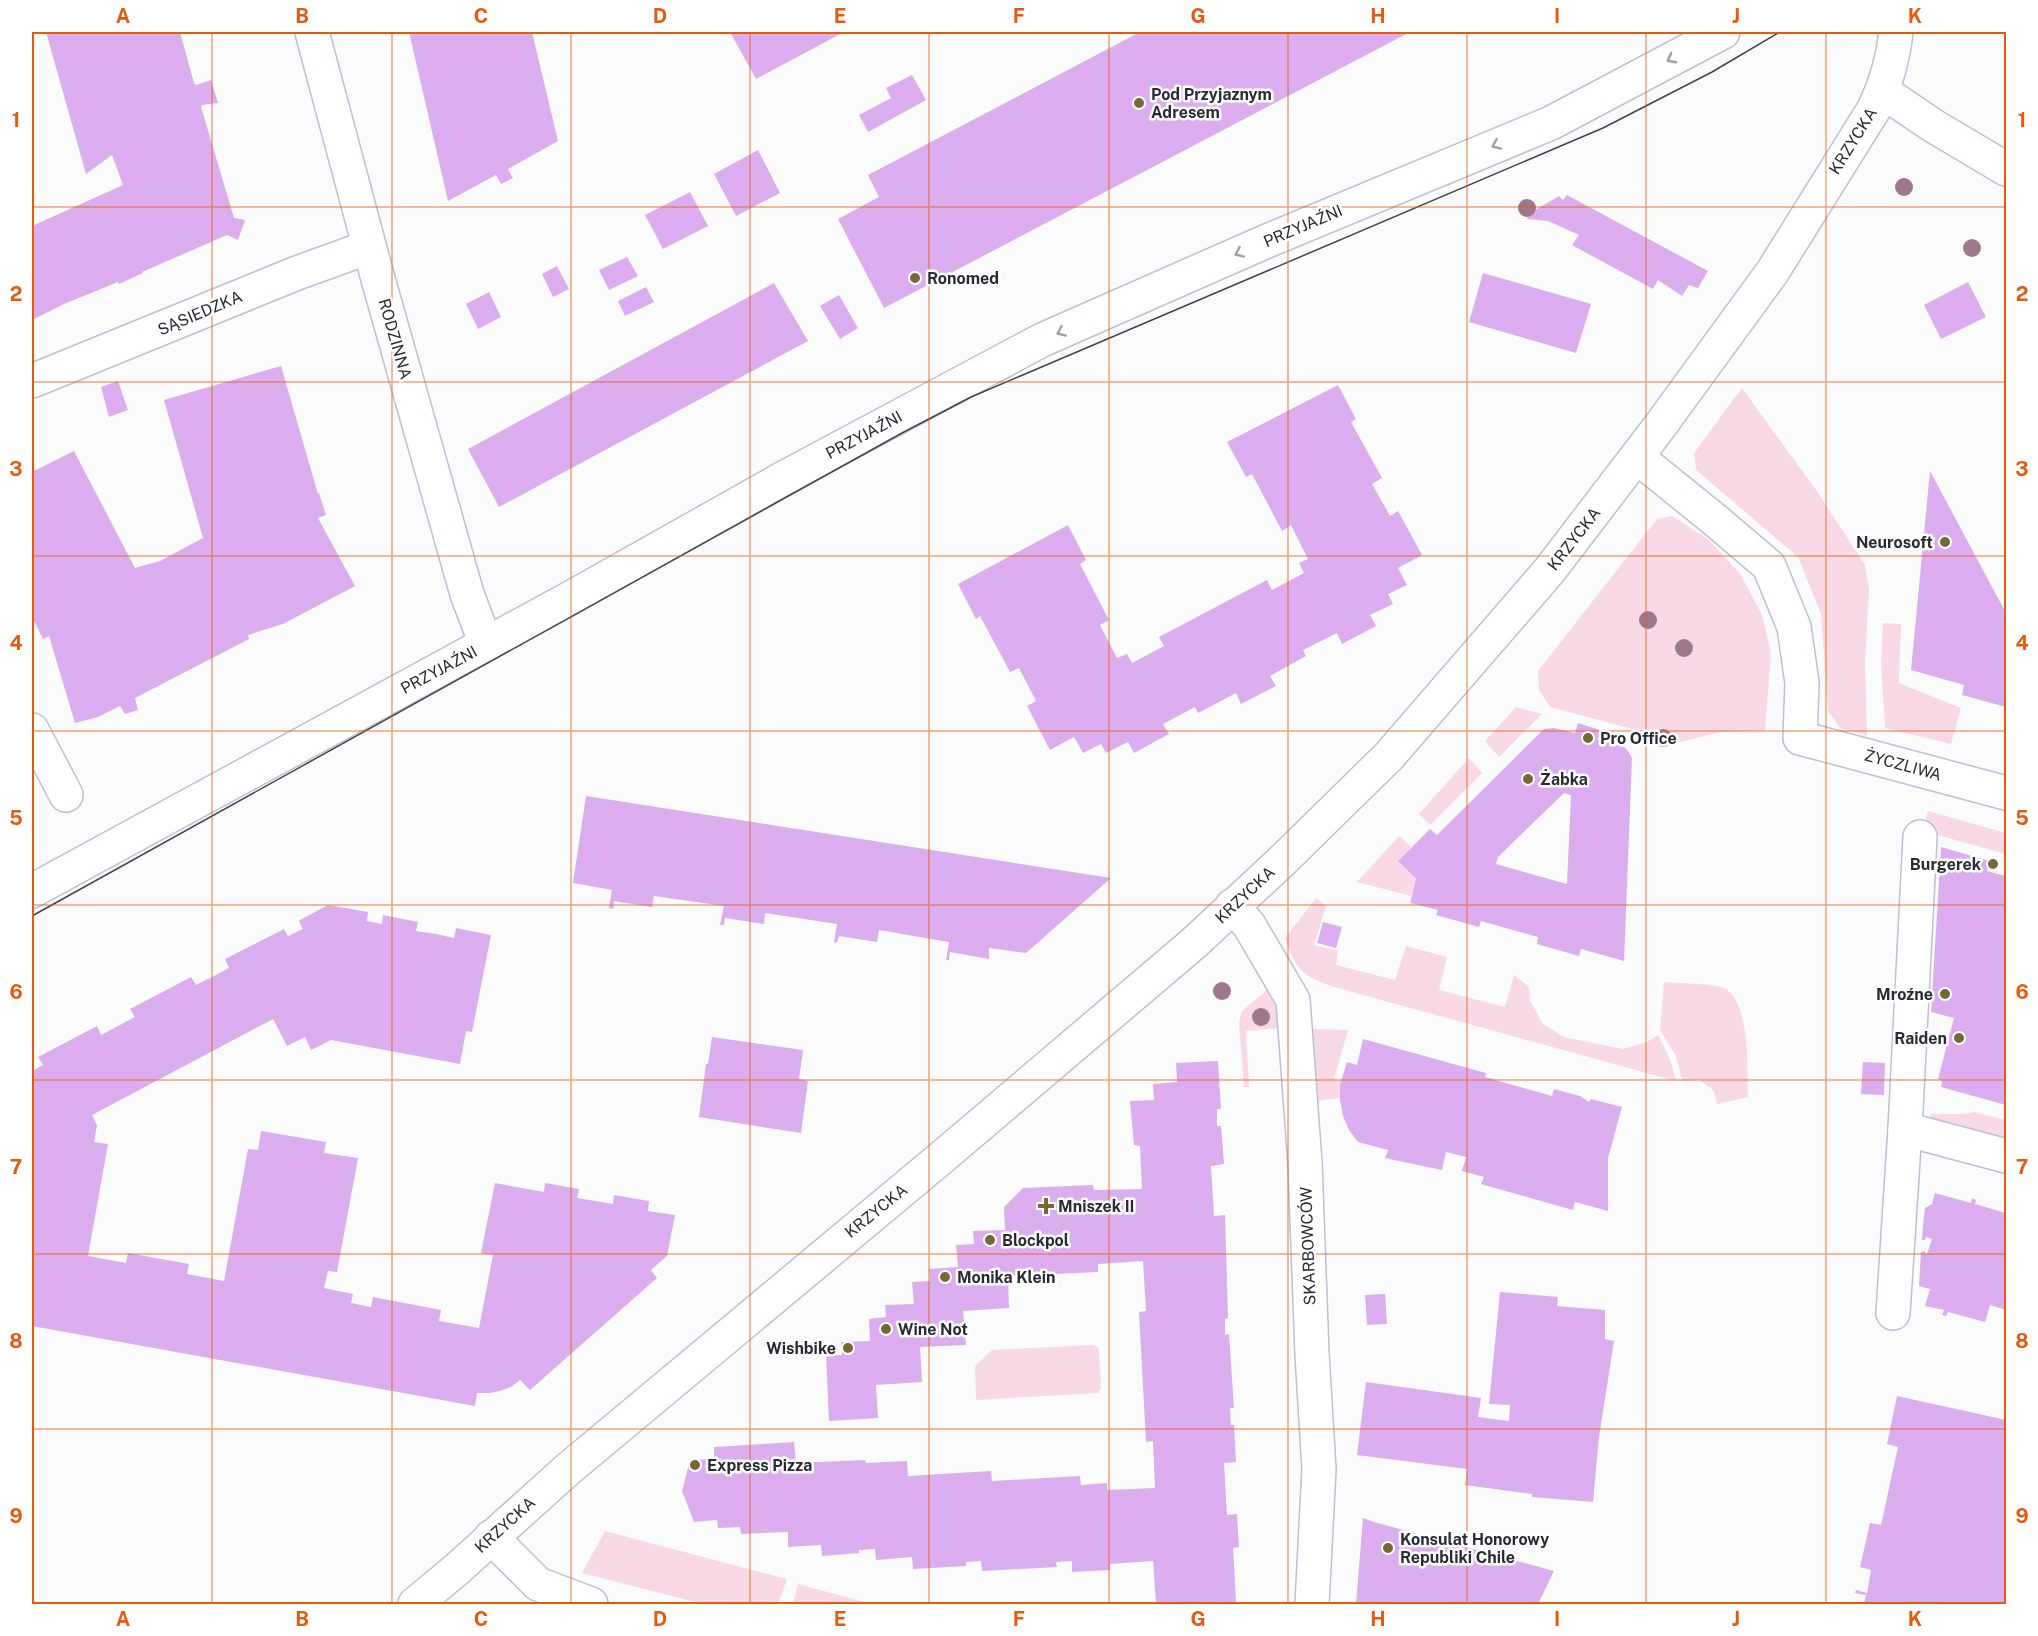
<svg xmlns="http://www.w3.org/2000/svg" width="2038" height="1636" font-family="'Public Sans',sans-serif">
<rect width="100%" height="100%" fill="#fbfbfb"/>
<!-- green -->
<g fill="#f9d9e6">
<path d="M1742,388L1816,490L1865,565L1869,590L1865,663L1867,736L1840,728L1828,711L1821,614L1798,557L1696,470L1694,453Z"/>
<path d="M1672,516L1709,540L1741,575L1762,615L1771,653L1765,730L1720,732L1681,742L1550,707L1539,690L1538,671L1657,519Z"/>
<path d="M1883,623L1901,624L1899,683L1961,708L1951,744L1885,728L1881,662Z"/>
<path d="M1516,707L1542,714L1499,757L1485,741Z"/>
<path d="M1469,758L1482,773L1430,825L1419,814Z"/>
<path d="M1928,811L2006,833V854L1923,831Z"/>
<path d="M1399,836L1411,847L1398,861L1416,880L1411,896L1357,882Z"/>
<path d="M1316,898L1326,906L1314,945L1338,951L1336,965L1395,980L1406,946L1447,957L1439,990L1505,1007L1514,975L1529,987L1530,1001L1543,1024L1564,1037L1623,1049L1647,1042L1658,1035L1670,1059L1676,1081L1334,987C1302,976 1296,970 1285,938Z"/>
<path d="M1664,982C1675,983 1716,984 1724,988C1751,1002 1747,1069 1748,1097L1717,1104L1714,1091L1700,1080L1682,1081L1676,1056L1660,1030Z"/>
<path d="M1269,988L1280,1008L1282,1028L1246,1031L1249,1087H1244L1239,1023L1242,1011Z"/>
<path d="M1312,1029L1348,1030L1334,1079L1342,1081L1340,1098L1315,1101Z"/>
<path d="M1974,1112L2006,1120V1139L1930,1119L1931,1114H1964Z"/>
<path d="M1093,1345L1099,1348L1101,1388L1098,1393L976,1400L975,1366L992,1350Z"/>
<path d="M605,1531L787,1579L778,1604H703L582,1573Z"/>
<path d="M798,1584L872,1604H793Z"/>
</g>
<!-- building -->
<g fill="#dcaeef" fill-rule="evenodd">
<path d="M46,32H180L194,83L196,85L211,80L218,103L202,105L201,107L234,218L245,220L238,240L227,235L142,272L143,273L119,284L118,282L64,304L32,320V226L123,185L112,155L86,174Z"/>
<path d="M409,32H532L558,141L508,169L513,178L501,184L496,175L448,201Z"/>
<path d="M730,32H844L756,79Z"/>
<path d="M1140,32H1410L884,308L838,219L879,197L868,175Z"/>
<path d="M912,75L926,100L868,132L859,115L891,98L886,88Z"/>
<path d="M758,150L780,193L736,216L714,174Z"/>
<path d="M690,192L708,226L663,249L645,215Z"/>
<path d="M1567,195L1708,271L1698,288L1689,285L1682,296L1658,280L1653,289L1572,245L1579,235L1548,221L1527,219L1530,213L1559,196L1563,200Z"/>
<path d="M627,257L638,276L609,290L599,270Z"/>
<path d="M557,266L569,289L553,297L542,274Z"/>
<path d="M1483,273L1591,304L1576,353L1469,322Z"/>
<path d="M1968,282L1986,317L1941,339L1924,305Z"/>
<path d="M774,283L808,341L499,507L468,449Z"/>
<path d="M646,287L654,302L625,316L618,301Z"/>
<path d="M489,292L501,317L478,329L466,304Z"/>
<path d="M839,295L858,328L840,339L820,306Z"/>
<path d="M281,366L318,494L319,493L326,515L318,518L355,586L283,624L248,635L249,639L135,698L138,710L125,714L120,706L98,717L75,723L49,636L43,639L32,617V472L74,451L135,568L160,561L203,538L164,400Z"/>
<path d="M118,381L128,410L109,417L101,387Z"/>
<path d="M1338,385L1356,419L1351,422L1382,478L1372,484L1390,516L1398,511L1422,555L1398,568L1407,585L1388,594L1393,604L1370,615L1376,626L1342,644L1337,633L1303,650L1306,656L1270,676L1276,686L1241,704L1236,693L1198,713L1195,707L1163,724L1169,734L1134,753L1128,742L1106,753L1101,744L1083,753L1074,737L1050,750L1027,706L1036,701L1019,668L1010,672L980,616L976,619L958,584L1068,525L1086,560L1080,564L1109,620L1100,625L1117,658L1127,654L1132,663L1164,646L1159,637L1267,580L1272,590L1304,573L1299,563L1308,559L1291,525L1282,531L1252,474L1246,477L1227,442Z"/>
<path d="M1930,471L2006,613V707L1962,695L1964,685L1911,670Z"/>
<path d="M1578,723L1600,730L1598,740L1624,747L1628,751L1632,758L1624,961L1581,949L1579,956L1537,944L1538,937L1481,921L1479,927L1436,915L1438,910L1410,903L1416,879L1398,861L1430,829L1437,835L1544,729L1554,728L1575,733ZM1564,793L1571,795L1567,884L1496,864L1498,857Z"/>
<path d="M586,796L1111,878L1026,953L989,948V959L950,952L949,960H946L949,942L879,930L877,942L839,936L837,943L834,942L837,924L765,913L764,924L725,918L724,925H720L724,906L654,896L652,907L614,901L613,909L609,908L612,890L573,883Z"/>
<path d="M1941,847L1989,861L1987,871L2006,876V1105L1941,1087L1942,1081L1938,1079L1954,1018L1931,1012Z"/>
<path d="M328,905L368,912L367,921L382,924L383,915L418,922L416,931L436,934L454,938L456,928L491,935L472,1032L466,1031L460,1064L331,1040L311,1050L305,1037L287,1046L273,1019L92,1115L97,1125L94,1142L108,1144L88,1256L126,1263L128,1253L189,1264L187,1274L224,1281L248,1149L258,1150L261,1131L326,1142L324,1153L358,1158L337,1272L328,1271L324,1288L353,1294L351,1303L371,1307L373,1297L441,1310L439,1321L479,1328L493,1255L481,1253L495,1183L544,1192L545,1183L579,1189L577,1198L613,1204L614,1195L649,1201L648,1211L675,1215L667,1256L651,1270L657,1278L530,1390L520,1380L511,1387L500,1391L489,1393H477L475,1406L32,1326V1071L43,1065L38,1057L97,1026L101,1035L135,1017L130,1009L191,977L196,985L212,977L229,968L225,959L284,929L288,936L303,929L299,921L300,920Z"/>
<path d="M1323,922L1342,927L1336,948L1317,943Z"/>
<path d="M712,1037L803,1050L799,1079L808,1081L801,1133L699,1117L706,1064H708Z"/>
<path d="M1363,1039L1486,1073L1485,1077L1552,1096L1554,1089L1580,1096L1589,1102L1591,1099L1622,1107L1608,1158V1211L1575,1202L1573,1210L1481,1184L1484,1177L1462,1171L1466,1157L1446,1152L1442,1170L1385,1158L1388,1150L1358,1142L1349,1130L1343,1116L1340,1100V1085L1347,1062L1357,1065Z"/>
<path d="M1218,1061L1221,1109H1217V1126H1221L1224,1164L1211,1166L1214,1216L1225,1215L1228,1318L1225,1319V1335L1229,1334L1234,1408H1230L1231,1425H1234L1236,1462L1224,1463L1227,1515L1237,1514L1239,1547L1233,1548L1236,1602L1229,1604H1156L1153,1561L1110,1564V1570L1072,1572V1561L1056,1562L1057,1567L982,1571L981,1561L966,1562V1566L913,1569L912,1557L876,1560L875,1549L859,1550V1553L822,1556L821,1545L788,1547V1532L741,1534L740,1527L718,1528L717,1520L694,1522L682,1491L690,1460L714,1459V1447L794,1442L796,1463L865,1460L866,1463L907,1461L908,1476L991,1471L992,1481L1080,1476L1081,1485L1107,1483V1490L1155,1488L1153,1441L1146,1442L1139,1312L1146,1311L1143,1261L1098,1264V1272L1008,1276L1009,1308L963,1311L966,1345L920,1347L922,1382L876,1385L878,1418L829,1421L826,1356L842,1355L841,1342L870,1341L869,1319L886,1317L885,1305L914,1304L912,1282L930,1281L929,1269L958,1267L956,1245L974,1244L973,1231L1005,1230L1004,1207L1023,1188L1093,1185L1094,1190L1142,1189L1140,1146L1134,1145L1130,1101L1154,1100L1153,1084L1177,1082L1176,1063Z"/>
<path d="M1863,1062L1885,1063L1884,1095L1861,1094Z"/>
<path d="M1935,1193L1971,1203L1972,1198L1976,1200L1975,1204L2006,1213V1310L1990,1305L1985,1322L1948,1312L1946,1316L1942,1315L1944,1310L1925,1306L1930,1289L1919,1286L1921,1252L1925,1251V1253L1927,1254L1932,1239L1926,1237L1925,1240H1922L1923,1225L1925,1208L1932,1204Z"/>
<path d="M1500,1292L1558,1297L1557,1306L1605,1310V1339L1614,1341L1599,1437L1593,1502L1532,1497V1494L1465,1485L1467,1469L1357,1455L1366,1382L1481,1398L1478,1417L1509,1421L1510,1405L1489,1404Z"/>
<path d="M1385,1294L1387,1324L1367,1325L1365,1295Z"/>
<path d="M1897,1396L2006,1420V1604H1864L1866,1595L1855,1593L1856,1590L1867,1593L1871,1570L1860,1567L1870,1523L1881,1525L1898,1447L1887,1444Z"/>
<path d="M1363,1518L1374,1522L1554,1571L1538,1604H1356Z"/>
</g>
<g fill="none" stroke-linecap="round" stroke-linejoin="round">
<!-- minor casing -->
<g stroke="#bec0d8" stroke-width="36">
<g id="minor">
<path d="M312,32L378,279L467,594L486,644"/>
<path d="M1882,91L1932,125L2006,169"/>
<path d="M32,381L297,273L369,247"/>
<path d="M1637,457L1715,520L1769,566L1794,627L1802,683L1800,738L2006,793"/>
<path d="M32,730L66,795"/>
<path d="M32,891L574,596L782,479L1042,340L1267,241L1551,123L1723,32"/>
<path d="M1232,906L1249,925L1293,1000L1305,1163L1312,1354L1319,1469L1312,1604"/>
<path d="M1905,1129L2006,1156"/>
<path d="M1893,1313L1905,1129L1920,837"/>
<path d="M491,1537L538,1584L591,1604"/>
<path d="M415,1604L456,1570L567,1470L941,1158L1194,943L1283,860L1389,756L1549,571L1660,426L1773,271L1874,109C1886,84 1893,59 1896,32"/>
</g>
</g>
<!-- minor -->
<use href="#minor" stroke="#fff" stroke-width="33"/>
<!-- tram -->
<path stroke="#42424b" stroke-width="1.5" d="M32,916L902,433L971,397L1603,128L1712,72L1780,32"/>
</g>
<!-- trees -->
<g fill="#9e798e">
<circle cx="1904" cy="187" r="9"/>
<circle cx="1527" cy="208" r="9"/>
<circle cx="1972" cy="248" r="9"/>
<circle cx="1648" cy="620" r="9"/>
<circle cx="1684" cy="648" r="9"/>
<circle cx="1663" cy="738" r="9"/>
<circle cx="1222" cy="991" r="9"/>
<circle cx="1261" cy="1017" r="9"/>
</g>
<!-- one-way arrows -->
<defs><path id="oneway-chevron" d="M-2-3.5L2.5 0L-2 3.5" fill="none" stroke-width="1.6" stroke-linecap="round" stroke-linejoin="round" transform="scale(1.5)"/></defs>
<g stroke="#9f9fa4">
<use href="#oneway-chevron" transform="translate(1671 59) rotate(152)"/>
<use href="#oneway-chevron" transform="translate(1496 145) rotate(157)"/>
<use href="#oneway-chevron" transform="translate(1239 253) rotate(156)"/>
<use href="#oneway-chevron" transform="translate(1061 332) rotate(156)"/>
</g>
<!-- grid -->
<path fill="none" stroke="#e8590c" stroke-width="1.5" stroke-opacity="0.55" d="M212,32V1604M392,32V1604M571,32V1604M750,32V1604M929,32V1604M1109,32V1604M1288,32V1604M1467,32V1604M1646,32V1604M1826,32V1604M32,207H2006M32,382H2006M32,556H2006M32,731H2006M32,905H2006M32,1080H2006M32,1254H2006M32,1429H2006"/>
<!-- markers -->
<g fill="#766734" stroke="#fff" stroke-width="2">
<circle cx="1139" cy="103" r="6"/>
<circle cx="915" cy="278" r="6"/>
<circle cx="1945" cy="542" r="6"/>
<circle cx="1588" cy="738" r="6"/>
<circle cx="1528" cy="779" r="6"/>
<circle cx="1993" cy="864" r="6"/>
<circle cx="1945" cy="994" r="6"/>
<circle cx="1959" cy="1038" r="6"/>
<path d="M1043 1197h6v6h6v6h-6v6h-6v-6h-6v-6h6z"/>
<circle cx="990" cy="1240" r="6"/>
<circle cx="945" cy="1277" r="6"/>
<circle cx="886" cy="1329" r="6"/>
<circle cx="848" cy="1348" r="6"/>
<circle cx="695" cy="1465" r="6"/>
<circle cx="1388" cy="1548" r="6"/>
</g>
<g text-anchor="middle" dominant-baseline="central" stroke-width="5" stroke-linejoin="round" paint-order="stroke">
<!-- poi labels -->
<g font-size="16" font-weight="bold" fill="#2a2a34" stroke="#fff" text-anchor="start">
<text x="1151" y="94">Pod Przyjaznym<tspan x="1151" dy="18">Adresem</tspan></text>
<text x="927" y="278">Ronomed</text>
<text x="1933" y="542" text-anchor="end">Neurosoft</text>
<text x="1600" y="738">Pro Office</text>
<text x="1540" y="779">Żabka</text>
<text x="1981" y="864" text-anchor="end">Burgerek</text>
<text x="1933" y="994" text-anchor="end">Mroźne</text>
<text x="1947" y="1038" text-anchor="end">Raiden</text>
<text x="1058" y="1206">Mniszek II</text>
<text x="1002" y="1240">Blockpol</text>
<text x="957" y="1277">Monika Klein</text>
<text x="898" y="1329">Wine Not</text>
<text x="836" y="1348" text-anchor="end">Wishbike</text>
<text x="707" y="1465">Express Pizza</text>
<text x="1400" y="1539">Konsulat Honorowy<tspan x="1400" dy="18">Republiki Chile</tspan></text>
</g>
<!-- street labels -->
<g font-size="16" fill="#2a2a34" stroke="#fff">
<text transform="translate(1853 141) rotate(-58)">KRZYCKA</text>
<text transform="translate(1303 226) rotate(-23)">PRZYJAŹNI</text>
<text transform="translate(200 313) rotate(-23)">SĄSIEDZKA</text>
<text transform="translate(395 339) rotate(74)">RODZINNA</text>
<text transform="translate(864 435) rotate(-28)">PRZYJAŹNI</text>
<text transform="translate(1574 539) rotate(-52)">KRZYCKA</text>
<text transform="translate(439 670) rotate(-28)">PRZYJAŹNI</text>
<text transform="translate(1903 765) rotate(15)">ŻYCZLIWA</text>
<text transform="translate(1245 895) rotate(-43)">KRZYCKA</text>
<text transform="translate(876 1211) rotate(-39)">KRZYCKA</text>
<text transform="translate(1308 1246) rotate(-92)">SKARBOWCÓW</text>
<text transform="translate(505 1525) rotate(-42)">KRZYCKA</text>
</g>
</g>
<!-- border -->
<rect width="2038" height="1636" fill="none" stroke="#ffffff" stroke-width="66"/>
<rect x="33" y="33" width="1972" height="1570" fill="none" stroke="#e8590c" stroke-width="2"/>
<g font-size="20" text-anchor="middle" font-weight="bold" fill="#e8590c">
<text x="123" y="23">A</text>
<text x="302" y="23">B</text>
<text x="481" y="23">C</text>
<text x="660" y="23">D</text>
<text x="840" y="23">E</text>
<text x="1019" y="23">F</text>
<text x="1198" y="23">G</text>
<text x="1378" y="23">H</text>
<text x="1557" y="23">I</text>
<text x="1736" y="23">J</text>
<text x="1915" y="23">K</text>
<text x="16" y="127">1</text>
<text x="2022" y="127">1</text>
<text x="16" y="301">2</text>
<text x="2022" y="301">2</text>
<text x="16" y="476">3</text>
<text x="2022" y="476">3</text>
<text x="16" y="650">4</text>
<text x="2022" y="650">4</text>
<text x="16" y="825">5</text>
<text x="2022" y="825">5</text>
<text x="16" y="999">6</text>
<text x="2022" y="999">6</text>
<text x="16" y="1174">7</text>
<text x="2022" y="1174">7</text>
<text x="16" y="1348">8</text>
<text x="2022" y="1348">8</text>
<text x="16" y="1523">9</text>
<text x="2022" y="1523">9</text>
<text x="123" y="1626">A</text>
<text x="302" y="1626">B</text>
<text x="481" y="1626">C</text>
<text x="660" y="1626">D</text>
<text x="840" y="1626">E</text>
<text x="1019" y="1626">F</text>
<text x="1198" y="1626">G</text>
<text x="1378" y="1626">H</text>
<text x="1557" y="1626">I</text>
<text x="1736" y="1626">J</text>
<text x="1915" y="1626">K</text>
</g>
</svg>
